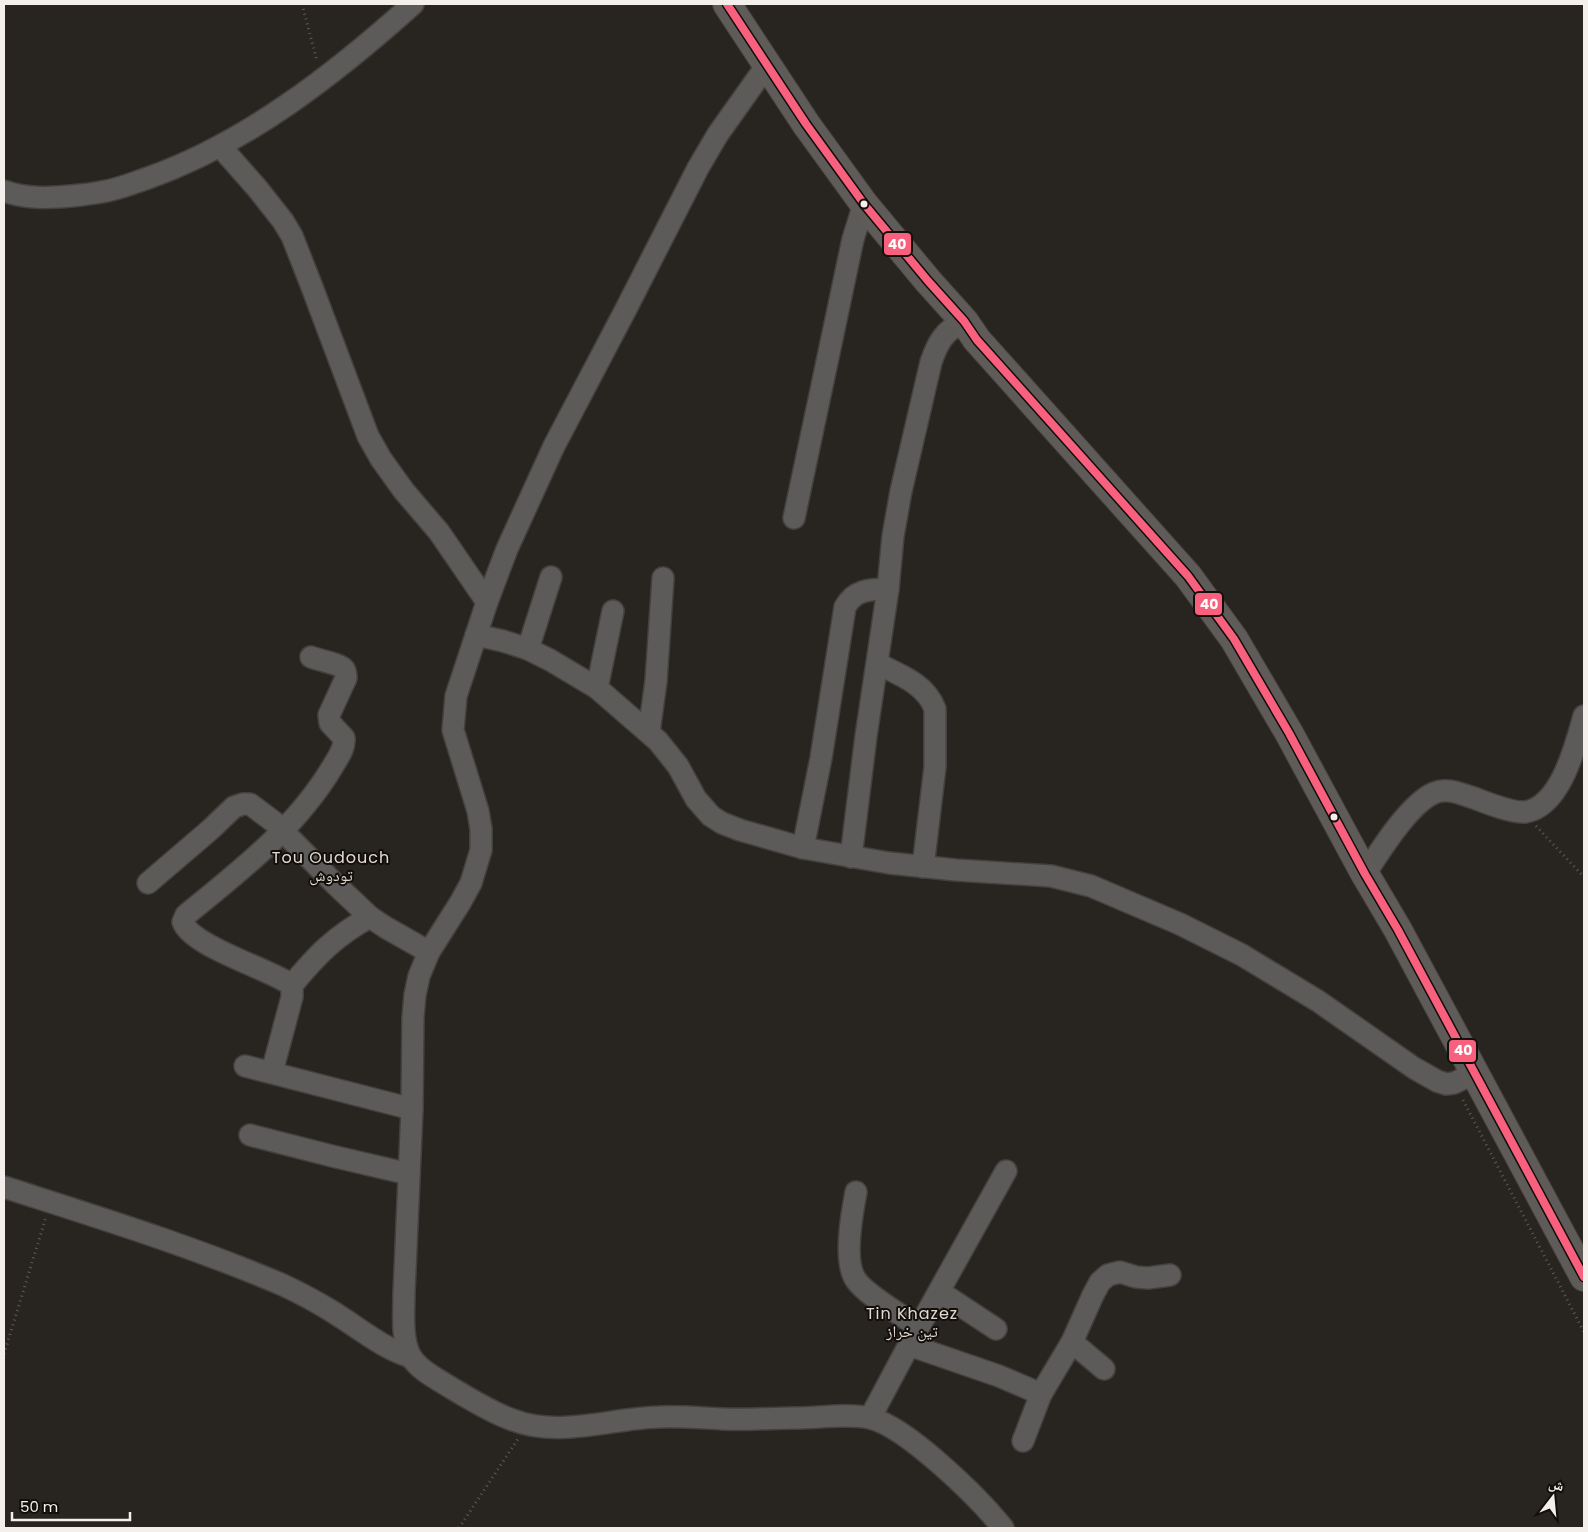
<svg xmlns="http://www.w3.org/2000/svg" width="1588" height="1532" font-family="Poppins,'Noto Naskh Arabic',sans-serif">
<rect width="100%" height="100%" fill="#282420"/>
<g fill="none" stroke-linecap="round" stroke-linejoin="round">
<!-- minor casing -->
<g stroke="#44403d" stroke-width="24">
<g id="minor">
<path d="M767,65L718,134L698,168L626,309L554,446L507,549L487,602L456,696L453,730L478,811L481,829V850L471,883L460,903L429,952L419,976L415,995L413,1017L412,1109L404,1293C404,1312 401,1340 411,1357C420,1371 439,1380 453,1389C472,1400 492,1413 513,1420C559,1438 612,1418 659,1417C681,1416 702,1418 723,1419C747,1420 771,1418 795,1418C818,1418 849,1413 870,1418C907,1427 979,1498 1003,1528"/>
<path d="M220,146L257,188L283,221L292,236L312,287L368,436L381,459L404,491L439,532L487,602"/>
<path d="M4,191C25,199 49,198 71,196C81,195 91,194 101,192C117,190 133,183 148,178C247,143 336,73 413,4"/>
<path d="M794,518L853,239L864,204"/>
<path d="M888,589L893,536L901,491L931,362C938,342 944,331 964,321"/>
<path d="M476,635L503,641L528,649L550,660L597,688L658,741L678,766L696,799L711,816L722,823L740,830L803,848L889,863L956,870L1051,876L1091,886L1180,924L1242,955L1318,1001L1414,1068L1437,1081L1446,1084L1454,1083L1475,1073"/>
<path d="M528,649L551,577"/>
<path d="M878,664C900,675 926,684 935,709V767L923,867"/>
<path d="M597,688L613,611"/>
<path d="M649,732L656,681L663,578"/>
<path d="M803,848L821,758L845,607C854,590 870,589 888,589L866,736L851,857"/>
<path d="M1365,874C1380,851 1409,804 1434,793C1448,787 1461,794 1474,798C1487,803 1512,813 1525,812C1561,807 1576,744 1584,716"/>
<path d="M148,883L211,829L234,807L243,804H250L274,822L335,884L370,917L385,927L429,952"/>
<path d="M292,985C317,955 335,936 370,917"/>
<path d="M245,1066L412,1109"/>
<path d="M272,1072L292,997V985C269,969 191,946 183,922L186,915C240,871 297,827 333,766C338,757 345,749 344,738L330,723L329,715L346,678C346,675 346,672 344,669C340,664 318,660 311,657"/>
<path d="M250,1135L332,1156L409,1174"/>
<path d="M4,1187C97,1217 192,1246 283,1285C300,1293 317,1302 333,1312C359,1328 382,1348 411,1357"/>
<path d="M856,1192C852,1213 843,1262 856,1280C866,1295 902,1315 918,1327"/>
<path d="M940,1292L996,1329"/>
<path d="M1072,1342L1104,1369"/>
<path d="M909,1345L1006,1171"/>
<path d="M870,1418L909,1345L999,1376L1041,1394"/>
<path d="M1023,1441L1041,1394L1072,1342L1093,1295L1100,1282L1108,1275L1120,1272L1136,1277L1148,1278L1170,1275"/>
</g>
</g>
<!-- major casing -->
<g stroke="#44403d" stroke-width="30">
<path id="major" d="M727,4L806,124L864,204L928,281L964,321L977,340L1188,576L1234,639L1289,733L1365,874L1398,930L1584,1277"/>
</g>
<!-- path -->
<g stroke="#5d5b58" stroke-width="3" stroke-dasharray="1 4" stroke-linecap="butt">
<path d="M302,4L317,61"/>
<path d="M1536,826L1584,877"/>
<path d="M1463,1100L1584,1332"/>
<path d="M4,1354L46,1217"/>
<path d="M459,1528L518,1439"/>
</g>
<!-- minor -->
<use href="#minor" stroke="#5d5b59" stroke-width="21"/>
<!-- major -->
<use href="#major" stroke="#5e5b58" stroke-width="28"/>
<!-- bus-1 casing -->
<g stroke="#110e0b" stroke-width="11">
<path id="bus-1" d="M727,4L806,124L864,204L928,281L964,321L977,340L1188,576L1234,639L1289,733L1365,874L1398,930L1584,1277"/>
</g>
<!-- bus-1 -->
<use href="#bus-1" stroke="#f8607d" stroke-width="8"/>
</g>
<!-- markers -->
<g fill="#f4efea" stroke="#110e0b" stroke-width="2">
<circle cx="864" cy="204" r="4.5"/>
<circle cx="1334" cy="817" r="4.5"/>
</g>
<g text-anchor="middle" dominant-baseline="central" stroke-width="4" stroke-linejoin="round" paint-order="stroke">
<!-- quarter labels -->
<g font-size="16" letter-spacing="1" fill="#e3d9cf" stroke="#110e0b">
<text x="331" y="857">Tou Oudouch<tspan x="331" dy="18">تودوش</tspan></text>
<text x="912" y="1313">Tin Khazez<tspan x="912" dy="18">تين خراز</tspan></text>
</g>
</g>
<g stroke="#110e0b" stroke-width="2">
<rect x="883" y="232" width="29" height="24" rx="5" fill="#f8607d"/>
<rect x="1194" y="592" width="29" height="24" rx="5" fill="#f8607d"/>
<rect x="1448" y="1039" width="29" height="24" rx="5" fill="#f8607d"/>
</g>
<g font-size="14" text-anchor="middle" font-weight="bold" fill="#fff">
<text x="897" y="249">40</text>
<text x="1209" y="609">40</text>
<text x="1463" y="1055">40</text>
</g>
<!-- border -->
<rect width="1588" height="1532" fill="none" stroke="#f4efea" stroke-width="10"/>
<!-- north arrow -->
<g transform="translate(1553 1497) rotate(16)" stroke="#110e0b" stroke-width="4" paint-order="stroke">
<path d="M0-4L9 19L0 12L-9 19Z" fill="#f4efea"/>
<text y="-8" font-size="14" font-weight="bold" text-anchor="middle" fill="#f4efea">ش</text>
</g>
<!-- scale -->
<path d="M12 1512v8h118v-8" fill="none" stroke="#f4efea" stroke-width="2.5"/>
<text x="20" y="1512" font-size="15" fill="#f4efea" stroke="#110e0b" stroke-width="4" paint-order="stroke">50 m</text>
</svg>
